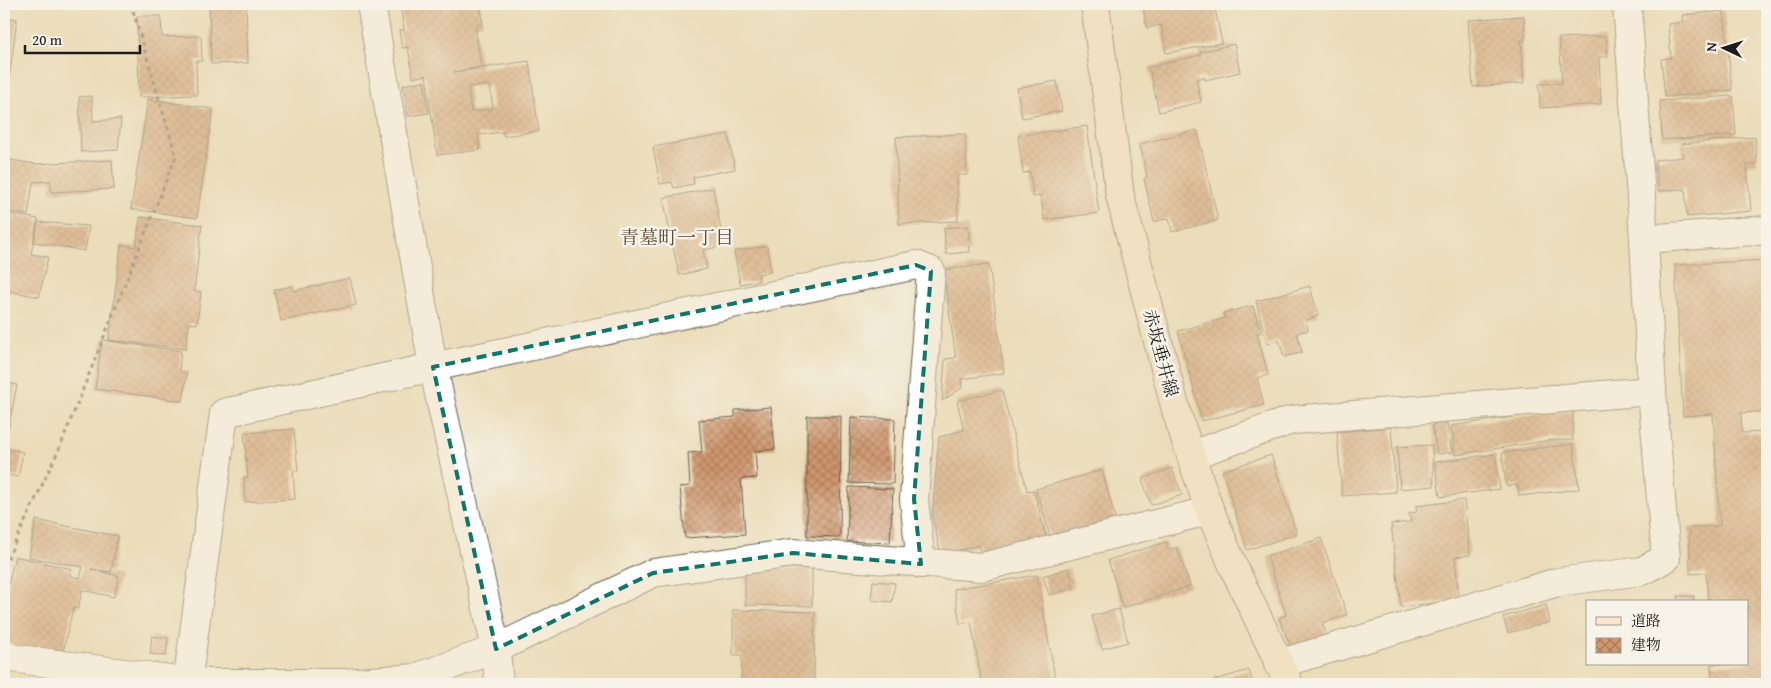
<svg xmlns="http://www.w3.org/2000/svg" width="1771" height="688" font-family="'Gentium Book Plus','Noto Serif JP',serif">
<defs>
<pattern id="building-cross-hatch" width="8" height="8" patternUnits="userSpaceOnUse" patternTransform="scale(1.25)"><rect width="8" height="8" fill="#d0976e"/><path d="M0 0l8 8M0 8l8-8" fill="none" stroke="#a87a5a"/></pattern>
</defs>
<rect width="100%" height="100%" fill="#f7f3e8"/>
<filter id="ink" filterUnits="userSpaceOnUse"><feTurbulence type="fractalNoise" baseFrequency=".02" numOctaves="2"/><feDisplacementMap in="SourceGraphic" scale="10" xChannelSelector="R" yChannelSelector="G"/><feConvolveMatrix kernelMatrix="1 2 1 2 8 2 1 2 1" color-interpolation-filters="sRGB"/></filter>
<filter id="wash" filterUnits="userSpaceOnUse"><feTurbulence type="fractalNoise" baseFrequency=".0096" numOctaves="4" result="noise"/><feDisplacementMap in="SourceGraphic" scale="20" xChannelSelector="R" yChannelSelector="G"/><feGaussianBlur stdDeviation="1.12" result="paint"/><feColorMatrix in="noise" values="0 0 0 0 0 0 0 0 0 0 0 0 0 0 0 0 0 1.4 0 .05"/><feComposite in="paint" operator="in"/></filter>
<g filter="url(#wash)">
<rect width="100%" height="100%" fill="#ebddb9"/>
<g id="blocks">
<!-- building -->
<g fill="url(#building-cross-hatch)" fill-rule="evenodd">
<path d="M209,4H246L248,63L211,64Z"/>
<path d="M400,4H480L483,24L475,25L481,67L454,72L529,61L539,131L504,136L503,132L478,135L480,150L437,155L426,75L413,78L408,47L402,48L399,30H404ZM490,85L493,109L471,112L468,87Z"/>
<path d="M1142,4H1214L1222,43L1166,53L1161,25L1147,28Z"/>
<path d="M1724,11L1732,90L1665,97L1661,59L1671,58L1668,24L1683,22L1682,15Z"/>
<path d="M137,16H161L162,37L201,36L202,61H196L197,95L139,97Z"/>
<path d="M1524,16L1525,41H1521L1524,83L1473,87L1468,20Z"/>
<path d="M4,18L17,19L5,110H4Z"/>
<path d="M1606,36L1608,57H1599L1601,104L1540,108L1539,84L1562,83L1559,38Z"/>
<path d="M1234,44L1240,72L1205,80L1204,77L1196,79L1201,102L1159,112L1149,67L1200,55V52Z"/>
<path d="M424,81L429,113L408,116L403,85Z"/>
<path d="M1057,81L1062,111L1022,118L1017,88Z"/>
<path d="M92,96L93,121L121,119L118,150L81,152L79,97Z"/>
<path d="M1733,96L1736,135L1662,140L1660,101Z"/>
<path d="M148,99L213,109L197,218L131,209Z"/>
<path d="M1087,126L1099,213L1044,220L1041,196L1033,197L1030,172L1023,173L1018,136Z"/>
<path d="M1197,130L1218,220L1172,232L1169,218L1154,222L1144,179L1147,177L1140,144Z"/>
<path d="M728,134L735,169L693,177L694,184L674,188L672,182L660,184L653,147Z"/>
<path d="M965,134L967,175H957L958,221L899,224L896,137Z"/>
<path d="M1755,137L1757,164L1747,165L1751,211L1687,217L1685,189L1658,191L1655,160L1683,157L1681,144Z"/>
<path d="M4,159L35,164L112,160L114,189L51,192V181L33,182L28,215L4,211Z"/>
<path d="M713,188L724,246L703,250L707,269L679,275L663,198Z"/>
<path d="M4,213L38,219L31,254L48,257L39,297L4,290Z"/>
<path d="M140,217L202,225L194,291L201,292L197,324L189,323L186,349L109,340L121,245L136,247Z"/>
<path d="M38,222L89,226L85,251L34,242Z"/>
<path d="M968,226L970,252L946,254L944,228Z"/>
<path d="M767,246L771,272L758,274L759,281L740,284L734,251Z"/>
<path d="M1767,260V411L1741,413L1742,433L1767,432V684H1712L1711,664H1747V602H1708L1706,573L1690,574L1689,528L1720,526L1713,414L1683,416L1675,265Z"/>
<path d="M989,264L1004,373L961,379L962,388L942,401L945,359L956,358L943,270Z"/>
<path d="M350,278L356,305L281,321L274,290L292,286L293,291Z"/>
<path d="M1310,286L1318,316L1306,320L1308,330L1297,333L1302,352L1284,357L1279,340L1267,344L1256,301Z"/>
<path d="M1253,306L1261,332L1257,333L1268,375L1257,378L1264,405L1202,421L1178,331L1225,318L1223,313Z"/>
<path d="M102,340L181,351L179,371L187,372L183,401L95,389Z"/>
<path d="M4,382L17,385L5,446H4Z"/>
<path d="M1002,390L1027,491L1034,490L1048,545L983,563L979,545L941,555L932,516L939,437L964,430L957,401Z"/>
<path d="M771,407L775,449L755,451L757,478L741,479L745,534L685,538L680,487L690,486L688,453L702,452L699,420L735,417V410Z"/>
<path d="M1573,411V440H1551L1455,455L1451,426L1547,412Z"/>
<path d="M807,416H841L840,537L807,536Z"/>
<path d="M851,417L895,419L893,484L849,483Z"/>
<path d="M1447,423L1452,452L1437,454L1432,425Z"/>
<path d="M1391,427L1396,492L1342,496L1337,432Z"/>
<path d="M294,429L298,471H293L295,499L245,502L244,477H248L244,433Z"/>
<path d="M1573,444L1579,489L1519,496L1518,485L1506,486L1502,453Z"/>
<path d="M1432,445L1434,486L1400,489L1397,447Z"/>
<path d="M4,448L23,452L18,477L4,474Z"/>
<path d="M1495,454L1500,489L1440,497L1435,462Z"/>
<path d="M1271,455L1297,534L1247,550L1222,471Z"/>
<path d="M1172,468L1182,495L1151,505L1142,479Z"/>
<path d="M1102,470L1117,524L1052,543L1036,489Z"/>
<path d="M849,487L893,489L890,543L847,541Z"/>
<path d="M1464,500L1470,555L1455,557L1459,600L1401,607L1391,524L1411,522L1409,513L1417,512L1416,506Z"/>
<path d="M36,520L118,536L111,572L91,569L119,576L114,597L82,590L78,609L73,608L62,656L4,643V604L15,556L72,569L70,576L80,578L83,567L29,557Z"/>
<path d="M1321,538L1347,615L1322,623L1328,639L1292,651L1279,618L1286,615L1267,556Z"/>
<path d="M1166,542L1168,550L1177,547L1190,586L1123,608L1108,560Z"/>
<path d="M745,567L812,568V606L745,605Z"/>
<path d="M1069,568L1074,588L1049,595L1043,576Z"/>
<path d="M1037,575L1056,684H982L971,622L960,624L954,589Z"/>
<path d="M873,581L895,583L892,602L871,600Z"/>
<rect x="1678" y="596" width="16" height="6"/>
<path d="M1546,605L1550,622L1508,633L1503,617Z"/>
<path d="M1119,609L1128,642L1102,649L1092,616Z"/>
<path d="M733,610L815,612L814,684H741L742,655H733Z"/>
<path d="M152,636L168,638L166,656L150,654Z"/>
<path d="M1249,670L1253,684H1201Z"/>
</g>
</g>
</g>
<g filter="url(#ink)">
<use href="#blocks" fill-opacity="0" stroke="#646053" stroke-width="1"/>
<g fill="none" stroke-linecap="round" stroke-linejoin="round">
<!-- minor casing -->
<g stroke="#646053" stroke-width="30">
<g id="minor">
<path d="M371,4L433,367L496,649L499,684"/>
<path d="M1644,239L1767,230"/>
<path d="M1191,455L1292,420L1652,391L1644,239L1627,4"/>
<path d="M4,657L198,683H343L415,678L496,649L653,573L793,553L982,567L1200,513L1208,506"/>
<path d="M1278,664L1558,582L1642,571L1666,558L1652,391"/>
<path d="M187,684L224,413L433,367L916,265L931,271L914,499L921,564"/>
</g>
</g>
<!-- secondary casing -->
<g stroke="#646053" stroke-width="30">
<path id="secondary" d="M1095,4L1120,196L1177,414L1208,506L1234,568L1289,684"/>
</g>
<!-- path -->
<path stroke="#646053" stroke-width="3" stroke-dasharray="4 4" stroke-linecap="butt" d="M4,566L60,447L176,156L131,4"/>
<!-- minor -->
<use href="#minor" stroke="#fff" stroke-width="28"/>
<!-- secondary -->
<use href="#secondary" stroke="#fbe5cf" stroke-width="28"/>
</g>
</g>
<!-- marked area -->
<path d="M0 0H1771V688H0ZM916,265L931,271L914,499L921,564L793,553L653,573L496,649L433,367Z" fill="#ebddb9" fill-opacity=".55" fill-rule="evenodd"/>
<path fill="none" stroke="#0f766e" stroke-width="4" stroke-dasharray="10 6" stroke-linejoin="round" d="M916,265L931,271L914,499L921,564L793,553L653,573L496,649L433,367Z"/>
<g text-anchor="middle" dominant-baseline="central" stroke-width="5" stroke-linejoin="round" paint-order="stroke">
<!-- street labels -->
<g font-size="18" fill="#1c1c1c" stroke="#f7f3e8">
<text transform="translate(1161 353) rotate(75)">赤坂垂井線</text>
</g>
<!-- neighbourhood labels -->
<g font-size="19" fill="#5b4739" stroke="#f7f3e8">
<text x="677" y="237">青墓町一丁目</text>
</g>
</g>
<!-- margin -->
<rect width="1771" height="688" fill="none" stroke="#f7f3e8" stroke-width="20"/>
<!-- legend -->
<rect x="1586" y="600" width="162" height="65" fill="#f7f3e8" stroke="#9f9d96"/>
<rect x="1596" y="617" width="25" height="8" fill="#fbe5cf" stroke="#9f9d96"/>
<text x="1631" y="626" font-size="15" fill="#1c1c1c">道路</text>
<rect x="1596" y="638" width="25" height="15" fill="url(#building-cross-hatch)" stroke="#9f9d96"/>
<text x="1631" y="650" font-size="15" fill="#1c1c1c">建物</text>
<!-- north arrow -->
<g transform="translate(1724 48) rotate(274)" stroke="#f7f3e8" stroke-width="4" paint-order="stroke">
<path d="M0-4L9 19L0 12L-9 19Z" fill="#1c1c1c"/>
<text y="-8" font-size="14" font-weight="bold" text-anchor="middle" fill="#1c1c1c">N</text>
</g>
<!-- scale -->
<path d="M25 45v8h115v-8" fill="none" stroke="#1c1c1c" stroke-width="2.5"/>
<text x="32" y="45" font-size="15" fill="#1c1c1c" stroke="#f7f3e8" stroke-width="4" paint-order="stroke">20 m</text>
</svg>
